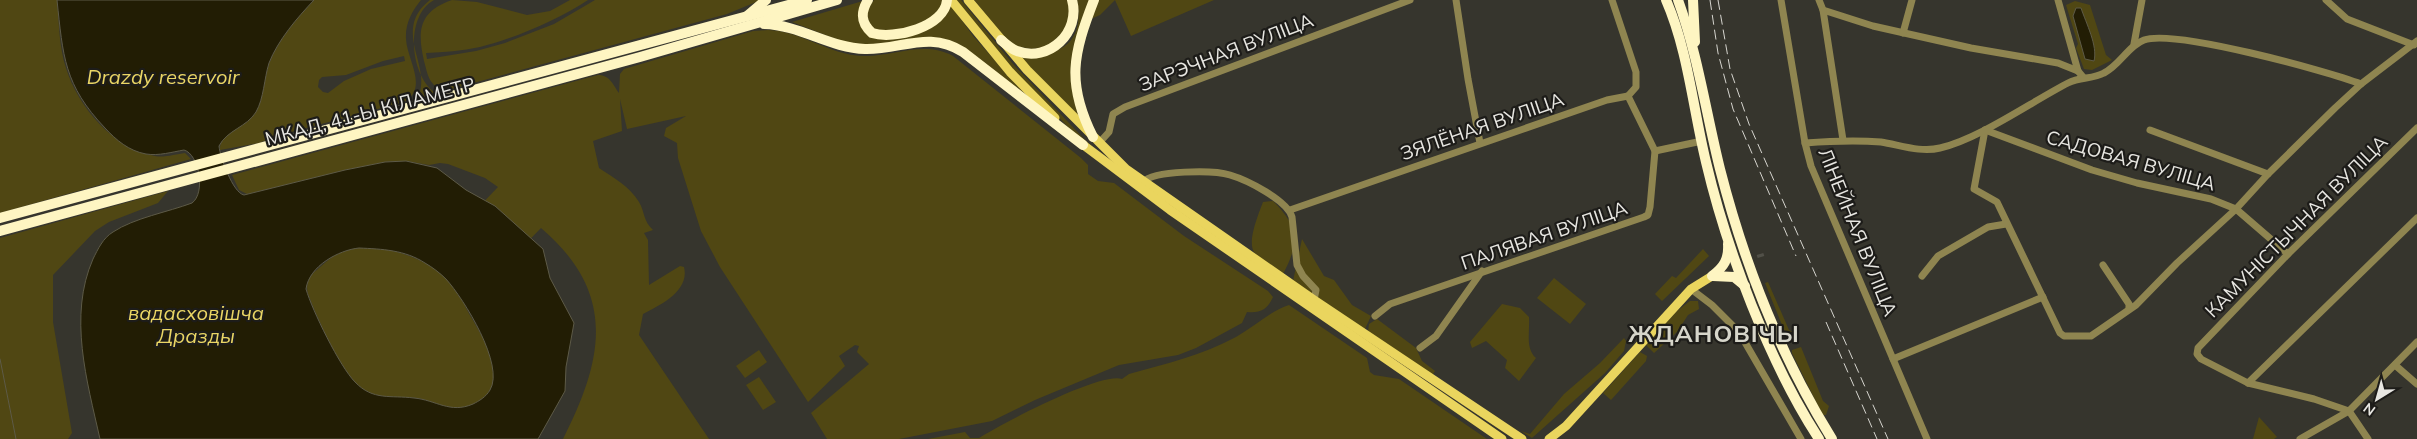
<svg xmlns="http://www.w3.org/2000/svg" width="2417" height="439" font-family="Mulish,sans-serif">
<rect width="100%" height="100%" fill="#36352d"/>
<!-- green -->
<g fill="#504713" fill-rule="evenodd">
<path d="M0,0H57C59,22 59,47 66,68C78,107 114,149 155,156C164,158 176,154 185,153L191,159L0,213Z"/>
<path d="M314,0H421C412,11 405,24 406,39C407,60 429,88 404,102L276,136L259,143L220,150C219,131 247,127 255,112C264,98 264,79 269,64C278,40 297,18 314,0ZM404,56L405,61L371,69L344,81L328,93L323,92L318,87L319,80L322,77L346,75L383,61Z"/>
<path d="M430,0H434C404,16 410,78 437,94L417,99C435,68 390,31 430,0Z"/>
<path d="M452,0L477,2L527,15L550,11L570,0H588C560,19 513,39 480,47C462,51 444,52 426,53L427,59L476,51L505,43L554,24L595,0H761L727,14L444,91C429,85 428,76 424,61C417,31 419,11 452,0Z"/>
<path d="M866,0L862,26L901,37L950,4L973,36L1026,95L960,45L875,47L851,45L792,22Z"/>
<path d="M874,0H945L940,14L902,31L871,30L866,11Z"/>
<path d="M955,0H961L1013,64L1088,143L1084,144L1011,67Z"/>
<path d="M974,0H1072L1071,25L1047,47L1032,49L1015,46L1006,39Z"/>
<path d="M1077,0H1091L1074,50L1084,121L1020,57C1059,55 1085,46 1077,0Z"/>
<path d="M1098,0H1214L1131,36L1115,0L1100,15L1091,19Z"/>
<path d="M2075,1L2090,5L2106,55L2112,60L2092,70L2084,69L2076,48L2078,44L2066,5Z"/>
<path d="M768,30C802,31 829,55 863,56C894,57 923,40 953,56L1081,158L1088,165V174L1098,181L1114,183L1184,236L1268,291L1273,297C1267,310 1261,313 1247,312L1242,323L1196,348L1178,355L1119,365L1035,400L992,421L899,439H827L811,413L869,364L857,352L859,346L855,345L839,356L845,366L808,402L720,267L701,231L678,158L677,143L664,136L666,128L686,116L627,129L620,99L622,131L593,141L599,168C614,178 629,186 639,202C645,212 643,221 653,230L644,233L648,240L649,285L680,266L684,267C690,291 660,305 643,314L639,335L709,439H563C604,358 617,293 541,228L465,306C477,330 512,375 482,399C475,405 464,409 454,409C441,408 430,401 418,398C397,395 378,402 360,387C340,370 318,319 308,294C305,283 310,275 319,268C326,262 333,255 342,252C367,241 402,251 425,263L498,187L485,178L448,164L440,163L429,165L406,161L385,162L247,194L239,190L232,175L598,75C610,75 613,85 619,93L620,74L624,69L753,31Z"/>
<path d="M168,191L158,203L109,222L95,231L53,275V322L72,433L68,439H0V238Z"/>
<path d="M1273,201C1299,227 1300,242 1283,274C1275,268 1260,261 1254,252C1247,241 1259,213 1263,202Z"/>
<path d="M1302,239L1324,276L1334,280L1352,305L1371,316L1365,329L1293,281Z"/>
<path d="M1703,249L1709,256L1662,301L1655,294L1672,276L1676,278Z"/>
<path d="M1554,278L1586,304L1570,324L1537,298Z"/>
<path d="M1768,282L1789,330L1795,333L1798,341H1794L1784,330L1765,283Z"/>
<path d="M1690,301H1698L1699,309L1688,315L1677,332L1654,353L1646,345L1677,311Z"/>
<path d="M1502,304L1520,308L1529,317C1530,332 1525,348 1536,358L1519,381L1505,368L1507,360L1486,341L1472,348L1470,342Z"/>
<path d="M1289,305L1367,358L1370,372L1374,375L1399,379L1487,439H928L965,432L970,438H979C1001,424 1100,372 1122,379L1129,374C1165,364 1203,355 1236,337C1254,327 1270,311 1289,305Z"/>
<path d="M1377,319L1416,348L1422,361L1435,371L1431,377L1368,332L1369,324Z"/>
<path d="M1624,338L1626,341L1624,351L1605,373L1532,438L1521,431L1530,434L1564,394L1600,363Z"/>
<path d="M1801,347L1823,401L1829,406L1826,415H1823L1819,408L1792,353V350Z"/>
<path d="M759,350L767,362L745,378L736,366Z"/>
<path d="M1640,352L1647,356L1646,361L1611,400L1603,393Z"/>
<path d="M759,377L776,402L763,410L746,385Z"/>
<path d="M2259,417L2277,437L2274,439H2253Z"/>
</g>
<!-- water -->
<g fill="#221d04" stroke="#5d5a47" fill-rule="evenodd">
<path d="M57,0H314C297,18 278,40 269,63C264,79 264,98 256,112C247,127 227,130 219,146C220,157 233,193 244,195L345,170L385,162L406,161L437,168L466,190L495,206L543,249L550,278L574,323L566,367L565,391L538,439H100C87,381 68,316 93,259C98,249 103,238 113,232C134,218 168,212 192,203C206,193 199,154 184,150C172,152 159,156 146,154C129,151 116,140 105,128C64,85 63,56 57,0ZM359,248C382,249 405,250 425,263C432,267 440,273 446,279C464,299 505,365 490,390C486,397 479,401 473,404C450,414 436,400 414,398C391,395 373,401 355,382C340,367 312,310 306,289C309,266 339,250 359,248Z"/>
<path d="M2076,8H2081C2086,23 2098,46 2094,61L2085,59L2073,16Z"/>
</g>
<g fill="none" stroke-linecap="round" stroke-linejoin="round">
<!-- stream -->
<path stroke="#5d5a47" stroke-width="1" d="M0,359L16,439"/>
<!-- minor-tunnel -->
<path stroke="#515048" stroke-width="7" stroke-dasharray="7 3.5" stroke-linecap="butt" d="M1760,254L1761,257"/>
<!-- minor -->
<g stroke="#8f8550" stroke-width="7">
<path d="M1456,0L1468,79L1480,143"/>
<path d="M1612,0L1636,72V87L1628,96"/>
<path d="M1781,0L1805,143L1811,166L1927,439"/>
<path d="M1819,0L1823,10L1873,26L1971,48L2058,63L2078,71L2083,77"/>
<path d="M2058,0L2078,71"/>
<path d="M2326,0L2347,19L2414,45"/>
<path d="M1823,10L1843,140"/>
<path d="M1903,33L1912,0"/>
<path d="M2134,44L2142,0"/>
<path d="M1985,130L1974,189L1997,202L2060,333L2064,336H2091L2136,305L2177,263L2236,209L2268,174L2335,108L2361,84L2417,41"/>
<path d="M1985,130L2092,170L2137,183L2211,199L2236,209L2288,254"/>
<path d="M2150,130L2268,174"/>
<path d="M1099,143L1109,132L1113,114L1125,107L1410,0"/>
<path d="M1805,143C1831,141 1855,140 1881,142C1900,145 1921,153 1940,148C1979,139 2031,102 2068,83C2080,77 2093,79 2104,73C2120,65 2128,46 2144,40C2174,29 2327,71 2361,84"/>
<path d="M1143,182C1154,170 1214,170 1230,175C1247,180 1287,200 1292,217L1297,265L1303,276L1316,290L1314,300"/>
<path d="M1290,210L1607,100L1628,96L1655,151"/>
<path d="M2103,265L2129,304V309"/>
<path d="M1922,276L1938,256L1988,227L2006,224"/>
<path d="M1691,289L1712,305L1739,332L1801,439"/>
<path d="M1375,316L1390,304L1644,217L1648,215L1650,207L1655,151L1702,141"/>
<path d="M1420,348L1436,336L1482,271"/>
<path d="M1893,359L2043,297"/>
<path d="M2395,365L2417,384"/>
<path d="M2248,383L2417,218"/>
<path d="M2300,439L2349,411L2417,342"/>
<path d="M2368,439L2349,411L2314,399L2248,383L2201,359L2197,354L2198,348L2288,254L2417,128"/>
</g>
<!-- major -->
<g stroke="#ead55e" stroke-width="9">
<path d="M951,0L1010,72L1055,118"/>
<path d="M968,0L1027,70L1126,169L1314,300L1522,439"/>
<path d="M1078,141L1170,210L1502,439"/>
<path d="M1549,439L1566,426L1691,289L1712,276"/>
</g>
<!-- highway -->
<g stroke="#fef5c2" stroke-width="10">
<path d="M868,0C860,13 861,23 872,33C894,40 945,27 947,0"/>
<path d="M1666,0C1688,50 1693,109 1706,162C1727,251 1769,362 1819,439"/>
<path d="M1678,0C1698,55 1706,113 1720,169C1744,263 1781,357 1832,439"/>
<path d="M1693,0L1695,42"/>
<path d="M747,16L766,0"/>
<path d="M764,24C800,25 830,48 865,49C901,50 929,30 963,52L1083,145"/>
<path d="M1001,40C1006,44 1011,49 1017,51C1049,63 1081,32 1072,0"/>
<path d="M1093,137C1066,83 1073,54 1094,0"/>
<path d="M0,218L807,0"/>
<path d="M0,231L640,57L837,0"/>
<path d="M1712,276C1724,267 1729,259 1728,244"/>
<path d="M1713,276L1734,277L1745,286"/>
</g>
<!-- rail -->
<g stroke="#d6d5cf" stroke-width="1" stroke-dasharray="10 5" stroke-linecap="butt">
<path d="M1710,0L1718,53L1733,109L1796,256"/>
<path d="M1718,0L1730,69L1749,124L1888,439"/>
<path d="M1826,322L1877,439"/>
</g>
</g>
<g text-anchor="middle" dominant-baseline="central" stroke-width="4.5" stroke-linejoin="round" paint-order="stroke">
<!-- street labels -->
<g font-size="19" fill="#e8e7e2" stroke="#1d1c19">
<text transform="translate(1226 52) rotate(-21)">ЗАРЭЧНАЯ ВУЛІЦА</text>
<text transform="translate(370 111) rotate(-15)">МКАД, 41-Ы КІЛАМЕТР</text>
<text transform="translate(1482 126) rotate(-19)">ЗЯЛЁНАЯ ВУЛІЦА</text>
<text transform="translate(2131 160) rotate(16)">САДОВАЯ ВУЛІЦА</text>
<text transform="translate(2296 226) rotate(-45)">КАМУНІСТЫЧНАЯ ВУЛІЦА</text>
<text transform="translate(1858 232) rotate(68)">ЛІНЕЙНАЯ ВУЛІЦА</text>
<text transform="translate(1544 235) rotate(-19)">ПАЛЯВАЯ ВУЛІЦА</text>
</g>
<!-- water labels -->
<g font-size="20" font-style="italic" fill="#ead665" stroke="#1d1c19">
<text x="163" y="76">Drazdy reservoir</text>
<text x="196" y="312">вадасховішча<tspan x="196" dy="23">Дразды</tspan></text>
</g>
<!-- district labels -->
<g font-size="24" font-weight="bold" letter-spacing="1" fill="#d6d5ca" stroke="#1d1c19">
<text x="1714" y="333">ЖДАНОВІЧЫ</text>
</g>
</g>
<!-- north arrow -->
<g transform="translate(2377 399) rotate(217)" stroke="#1d1c19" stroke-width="4" paint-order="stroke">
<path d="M0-4L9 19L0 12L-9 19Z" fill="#e8e7e2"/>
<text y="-8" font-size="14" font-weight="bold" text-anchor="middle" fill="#e8e7e2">N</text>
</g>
</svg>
